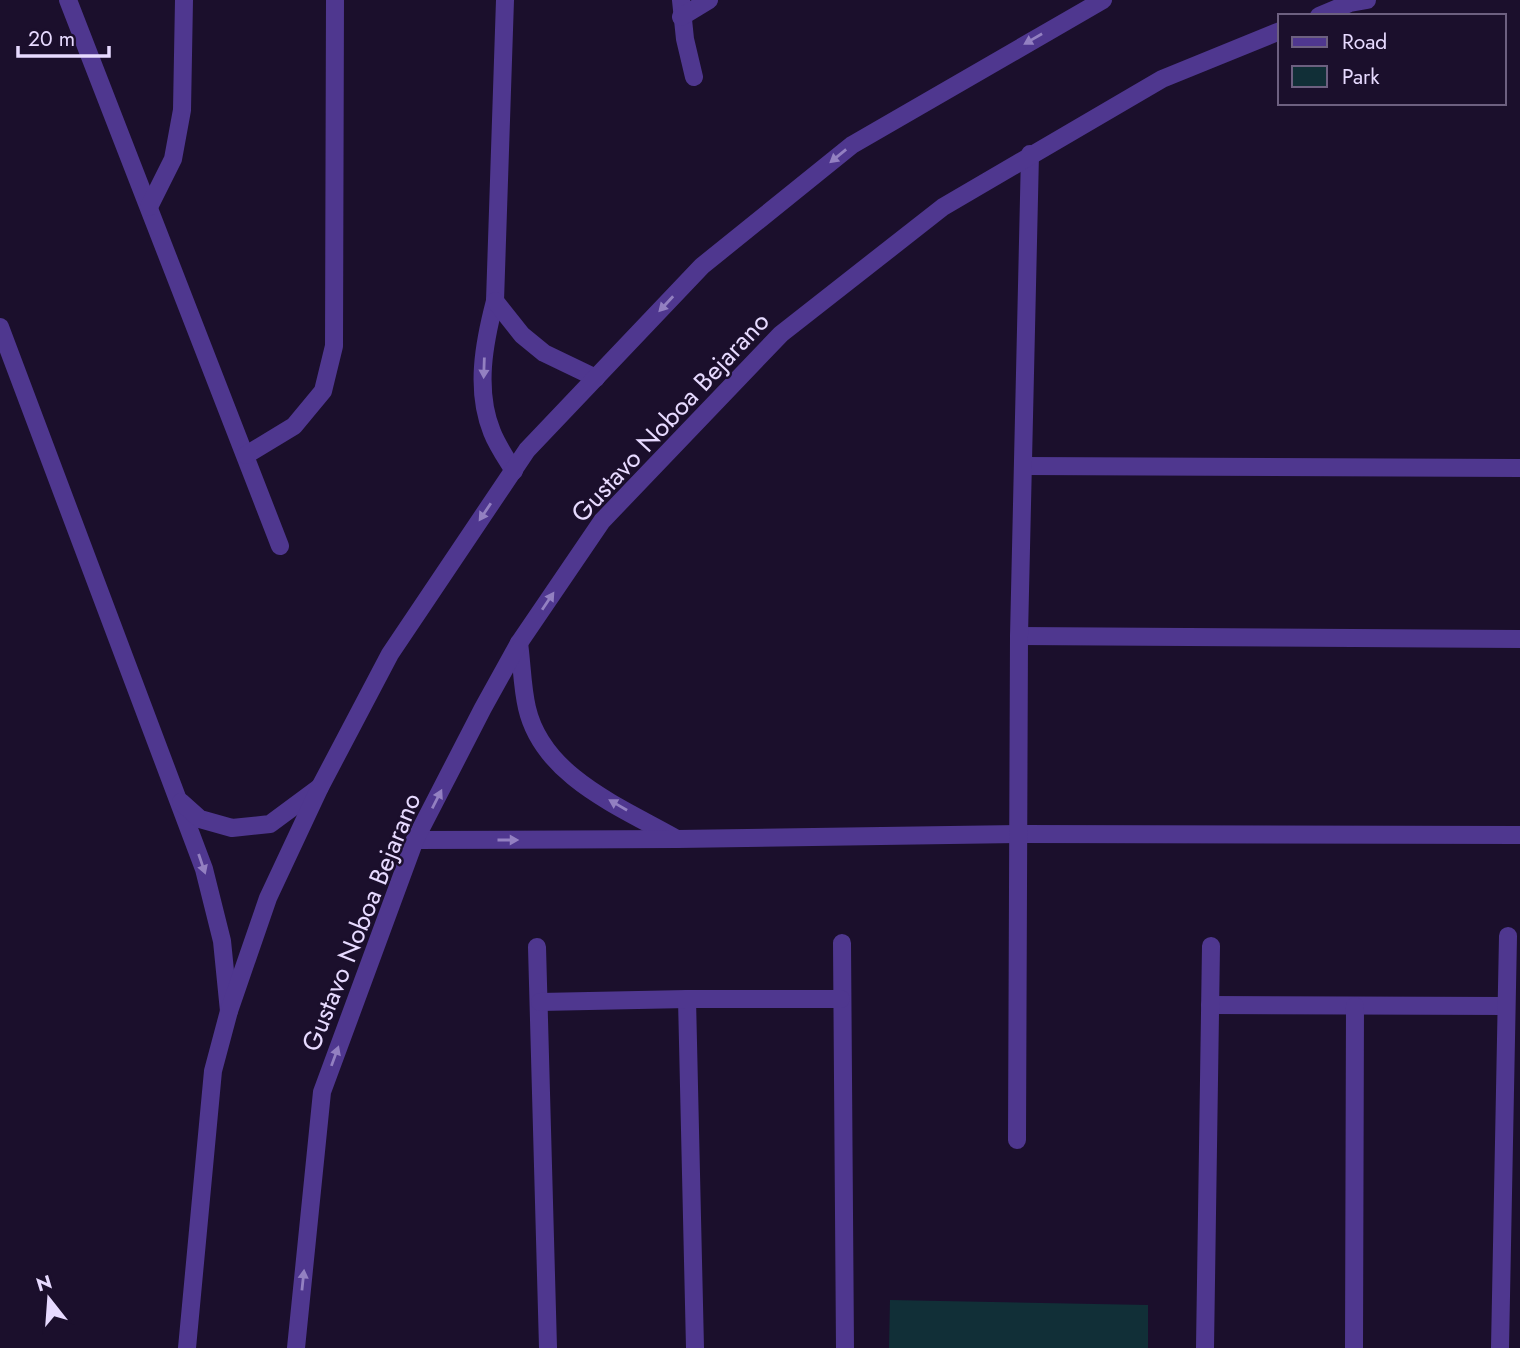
<svg xmlns="http://www.w3.org/2000/svg" width="1520" height="1348" font-family="Jost,sans-serif">
<rect width="100%" height="100%" fill="#1b0f2c"/>
<!-- green -->
<path fill="#112f37" d="M890,1300L1148,1305V1348H889Z"/>
<g fill="none" stroke-linecap="round" stroke-linejoin="round">
<!-- minor -->
<g stroke="#4f378f" stroke-width="18">
<path d="M68,0L280,546"/>
<path d="M505,0L495,301C484,343 475,390 492,432C497,445 506,458 514,471"/>
<path d="M681,0L685,39L694,77"/>
<path d="M681,17L709,0"/>
<path d="M149,207L173,159L182,110L184,0"/>
<path d="M495,301L522,335L544,353L596,378"/>
<path d="M0,327L204,869L222,941L229,1011"/>
<path d="M246,455L294,426L323,391L334,346L335,0"/>
<path d="M1024,466L1520,468"/>
<path d="M1019,636L1520,639"/>
<path d="M519,643C522,664 522,687 527,708C543,777 621,807 677,839"/>
<path d="M181,802L200,819L232,828L270,824L320,787"/>
<path d="M415,840L677,839L1019,834L1520,835"/>
<path d="M842,943L845,1348"/>
<path d="M537,947L548,1348"/>
<path d="M687,999L695,1348"/>
<path d="M540,1002L687,999H841"/>
<path d="M1210,1005L1506,1006"/>
<path d="M1017,1140L1019,636L1030,154"/>
<path d="M1205,1348L1211,946"/>
<path d="M1354,1348L1355,1006"/>
<path d="M1500,1348L1508,936"/>
</g>
<!-- tertiary -->
<g stroke="#4f378f" stroke-width="18">
<path d="M1319,16L1350,3L1367,0"/>
<path d="M187,1348L213,1071L229,1011L268,898L320,787L390,654L527,450L702,266L852,145L1103,0"/>
<path d="M296,1348L322,1092L415,840L483,708L519,643L602,521L781,334L943,207L1162,79L1280,31"/>
</g>
</g>
<!-- one-way arrows -->
<defs><path id="oneway-solid" d="M-6-.8H1V-3.2L6.5 0L1 3.2V.8H-6Z" transform="scale(1.75)"/></defs>
<g fill="#9380c1">
<use href="#oneway-solid" transform="translate(1033 39) rotate(150)"/>
<use href="#oneway-solid" transform="translate(838 156) rotate(141)"/>
<use href="#oneway-solid" transform="translate(666 304) rotate(133)"/>
<use href="#oneway-solid" transform="translate(484 368) rotate(92)"/>
<use href="#oneway-solid" transform="translate(485 512) rotate(124)"/>
<use href="#oneway-solid" transform="translate(548 601) rotate(-56)"/>
<use href="#oneway-solid" transform="translate(437 799) rotate(-63)"/>
<use href="#oneway-solid" transform="translate(618 805) rotate(-150)"/>
<use href="#oneway-solid" transform="translate(508 840)"/>
<use href="#oneway-solid" transform="translate(202 864) rotate(71)"/>
<use href="#oneway-solid" transform="translate(335 1056) rotate(-70)"/>
<use href="#oneway-solid" transform="translate(303 1280) rotate(-84)"/>
</g>
<g text-anchor="middle" dominant-baseline="central" stroke-width="5" stroke-linejoin="round" paint-order="stroke">
<!-- street labels -->
<g font-size="26" fill="#e7daff" stroke="#1b0f2c">
<text transform="translate(670 417) rotate(-47)">Gustavo Noboa Bejarano</text>
<text transform="translate(361 922) rotate(-68)">Gustavo Noboa Bejarano</text>
</g>
</g>
<!-- legend -->
<rect x="1278" y="14" width="228" height="91" fill="#1b0f2c" stroke="#6d6080" stroke-width="2"/>
<rect x="1292" y="37" width="35" height="10" fill="#4f378f" stroke="#6d6080" stroke-width="2"/>
<text x="1342" y="49" font-size="21" fill="#e7daff">Road</text>
<rect x="1292" y="66" width="35" height="21" fill="#112f37" stroke="#6d6080" stroke-width="2"/>
<text x="1342" y="84" font-size="21" fill="#e7daff">Park</text>
<!-- north arrow -->
<g transform="translate(49 1299) rotate(343)" stroke="#1b0f2c" stroke-width="5" paint-order="stroke">
<path d="M0-5L12 26L0 18L-12 26Z" fill="#e7daff"/>
<text y="-10" font-size="19" font-weight="bold" text-anchor="middle" fill="#e7daff">N</text>
</g>
<!-- scale -->
<path d="M18 46v10h91v-10" fill="none" stroke="#e7daff" stroke-width="3.5"/>
<text x="28" y="46" font-size="21" fill="#e7daff" stroke="#1b0f2c" stroke-width="5" paint-order="stroke">20 m</text>
</svg>
